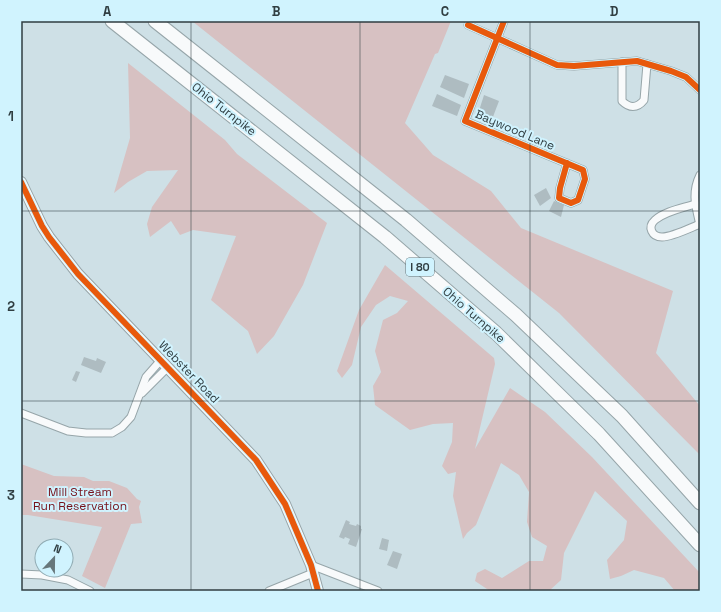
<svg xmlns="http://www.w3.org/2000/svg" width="721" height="612" font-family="'Space Grotesk',sans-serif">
<rect width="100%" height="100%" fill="#cee0e6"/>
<!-- green -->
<g fill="#d7c1c2">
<path d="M192,21H451L438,53L435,54L405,123L433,155L491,191L521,228L673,291L656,353L700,406V455L559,313Z"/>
<path d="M128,63L225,140L237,154L327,223L303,285L274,336L257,354L248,331L211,300L236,236L193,230L180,235L171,221L150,237L147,224L152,207L178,170L147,171L128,182L114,193L130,138Z"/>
<path d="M385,265L494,358L495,364L475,449L510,388L545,412L592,457L700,573V589L698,591H675L664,578L634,570L621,576L610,579L607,560L624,540L627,521L595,491L564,553L561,580L549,591H490L475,581L477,573L485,569L502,578L529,561H543L547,546L532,537L527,522L529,492L519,475L501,463L476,525L467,533L463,539L453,496L456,472L448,474L442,466L452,442L453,423L433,424L410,430L375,405L373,386L381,372L375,351L383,320L397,313L408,301L390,296L376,305L361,327L352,365L342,378L337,371L359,310Z"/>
<path d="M21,464L54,476L84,477L93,481H109L127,488L137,499L141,501L139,507L142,523L131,524L105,588L82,576L102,527L28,515H21Z"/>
</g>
<!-- building -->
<g fill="#aebcc1">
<path d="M445,75L469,84L464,98L440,87Z"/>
<path d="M437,94L461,105L457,116L432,106Z"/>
<path d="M484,95L499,101L491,122L477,117Z"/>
<path d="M546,188L551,198L540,206L534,195Z"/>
<path d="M554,201L564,205L561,217L549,211Z"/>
<path d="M84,357L96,361L97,358L106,362L101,373L81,365Z"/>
<path d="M76,371L80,372L76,382L72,380Z"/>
<path d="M346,520L350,522L349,524L356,526L357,524L361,526V529H362L356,547L348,544L350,539L345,537L344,539L339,537Z"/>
<path d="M382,538L389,540L387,551L379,549Z"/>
<path d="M393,551L402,554L397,569L387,565Z"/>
</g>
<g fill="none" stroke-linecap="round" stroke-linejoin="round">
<!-- street casing -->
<g stroke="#96a5a9" stroke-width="9">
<g id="street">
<path d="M504,21L465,121L583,170L585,179L578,200L571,203L559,198L560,188L567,163"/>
<path d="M468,25L557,65L574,66L637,61L671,71L686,77L700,90"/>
<path d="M622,62V101C629,108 637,109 644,100L647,64"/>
<path d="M700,175C691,193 696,207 700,225"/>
<path d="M695,204C683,208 665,211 655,220C647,227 652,237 662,237C672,237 690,228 700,224"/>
<path d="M142,393L168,367"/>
<path d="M21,413L68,431L86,433H112L122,427L131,417L146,377L161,360"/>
<path d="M311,565L378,591"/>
<path d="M21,574L42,575L68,580L90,591"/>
<path d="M269,591L313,573"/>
</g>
</g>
<!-- secondary casing -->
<g stroke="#96a5a9" stroke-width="12">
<path id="secondary" d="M21,182L42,226L49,237L78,274L256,460L285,504L311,565L318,591"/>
</g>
<!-- highway casing -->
<g stroke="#96a5a9" stroke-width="15">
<g id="highway">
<path d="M112,21L385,237L496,333L599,434L700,545"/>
<path d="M155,21L406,220L516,315L622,416L700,503"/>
</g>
</g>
<!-- street -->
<use href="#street" stroke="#f8fafb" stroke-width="7"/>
<!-- secondary -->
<use href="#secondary" stroke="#f8fafb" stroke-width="10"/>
<!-- highway -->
<use href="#highway" stroke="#f8fafb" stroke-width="13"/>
<!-- cycleway casing -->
<g stroke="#d0f3fe" stroke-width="8">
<g id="cycleway">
<path d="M504,21L465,121L583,170L585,179L578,200L571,203L559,198L560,188L567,163"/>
<path d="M468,25L557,65L574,66L637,61L671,71L686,77L700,90"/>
<path d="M21,182L42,226L49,237L78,274L256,460L285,504L311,565L318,591"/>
</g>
</g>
<!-- cycleway -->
<use href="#cycleway" stroke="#e8590c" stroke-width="6"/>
</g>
<!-- grid -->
<path fill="none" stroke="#303e42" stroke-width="1" stroke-opacity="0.55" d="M191,21V591M360,21V591M530,21V591M21,211H700M21,401H700"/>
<g text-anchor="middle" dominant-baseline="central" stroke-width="4" stroke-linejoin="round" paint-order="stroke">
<!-- shield labels -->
<rect fill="#d0f3fe" stroke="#60747a" stroke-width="1" x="406" y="258" width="28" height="18" rx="3"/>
<g font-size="11" font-weight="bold" fill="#303e42">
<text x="420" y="267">I 80</text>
</g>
<!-- street labels -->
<g font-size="12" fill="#303e42" stroke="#d0f3fe">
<text transform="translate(224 109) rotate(38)">Ohio Turnpike</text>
<text transform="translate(515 130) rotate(23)">Baywood Lane</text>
<text transform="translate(474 315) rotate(41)">Ohio Turnpike</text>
<text transform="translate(189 372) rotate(46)">Webster Road</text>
</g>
<!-- park labels -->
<g font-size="12" fill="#76111a" stroke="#d0f3fe">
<text x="80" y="492">Mill Stream<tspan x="80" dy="14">Run Reservation</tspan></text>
</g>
</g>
<!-- border -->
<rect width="721" height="612" fill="none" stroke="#d0f3fe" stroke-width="44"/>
<!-- north arrow -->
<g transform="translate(54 558) rotate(22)"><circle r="19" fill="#d0f3fe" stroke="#90abb3"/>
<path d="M0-3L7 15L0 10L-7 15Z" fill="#67777b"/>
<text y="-6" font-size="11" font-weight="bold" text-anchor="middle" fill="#303e42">N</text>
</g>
<rect x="22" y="22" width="677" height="568" fill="none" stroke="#303e42" stroke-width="1.5"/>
<g font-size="13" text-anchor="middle" font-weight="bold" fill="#303e42">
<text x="107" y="16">A</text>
<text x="276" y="16">B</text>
<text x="445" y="16">C</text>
<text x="614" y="16">D</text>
<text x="11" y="121">1</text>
<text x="11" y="311">2</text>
<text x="11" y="500">3</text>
</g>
</svg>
